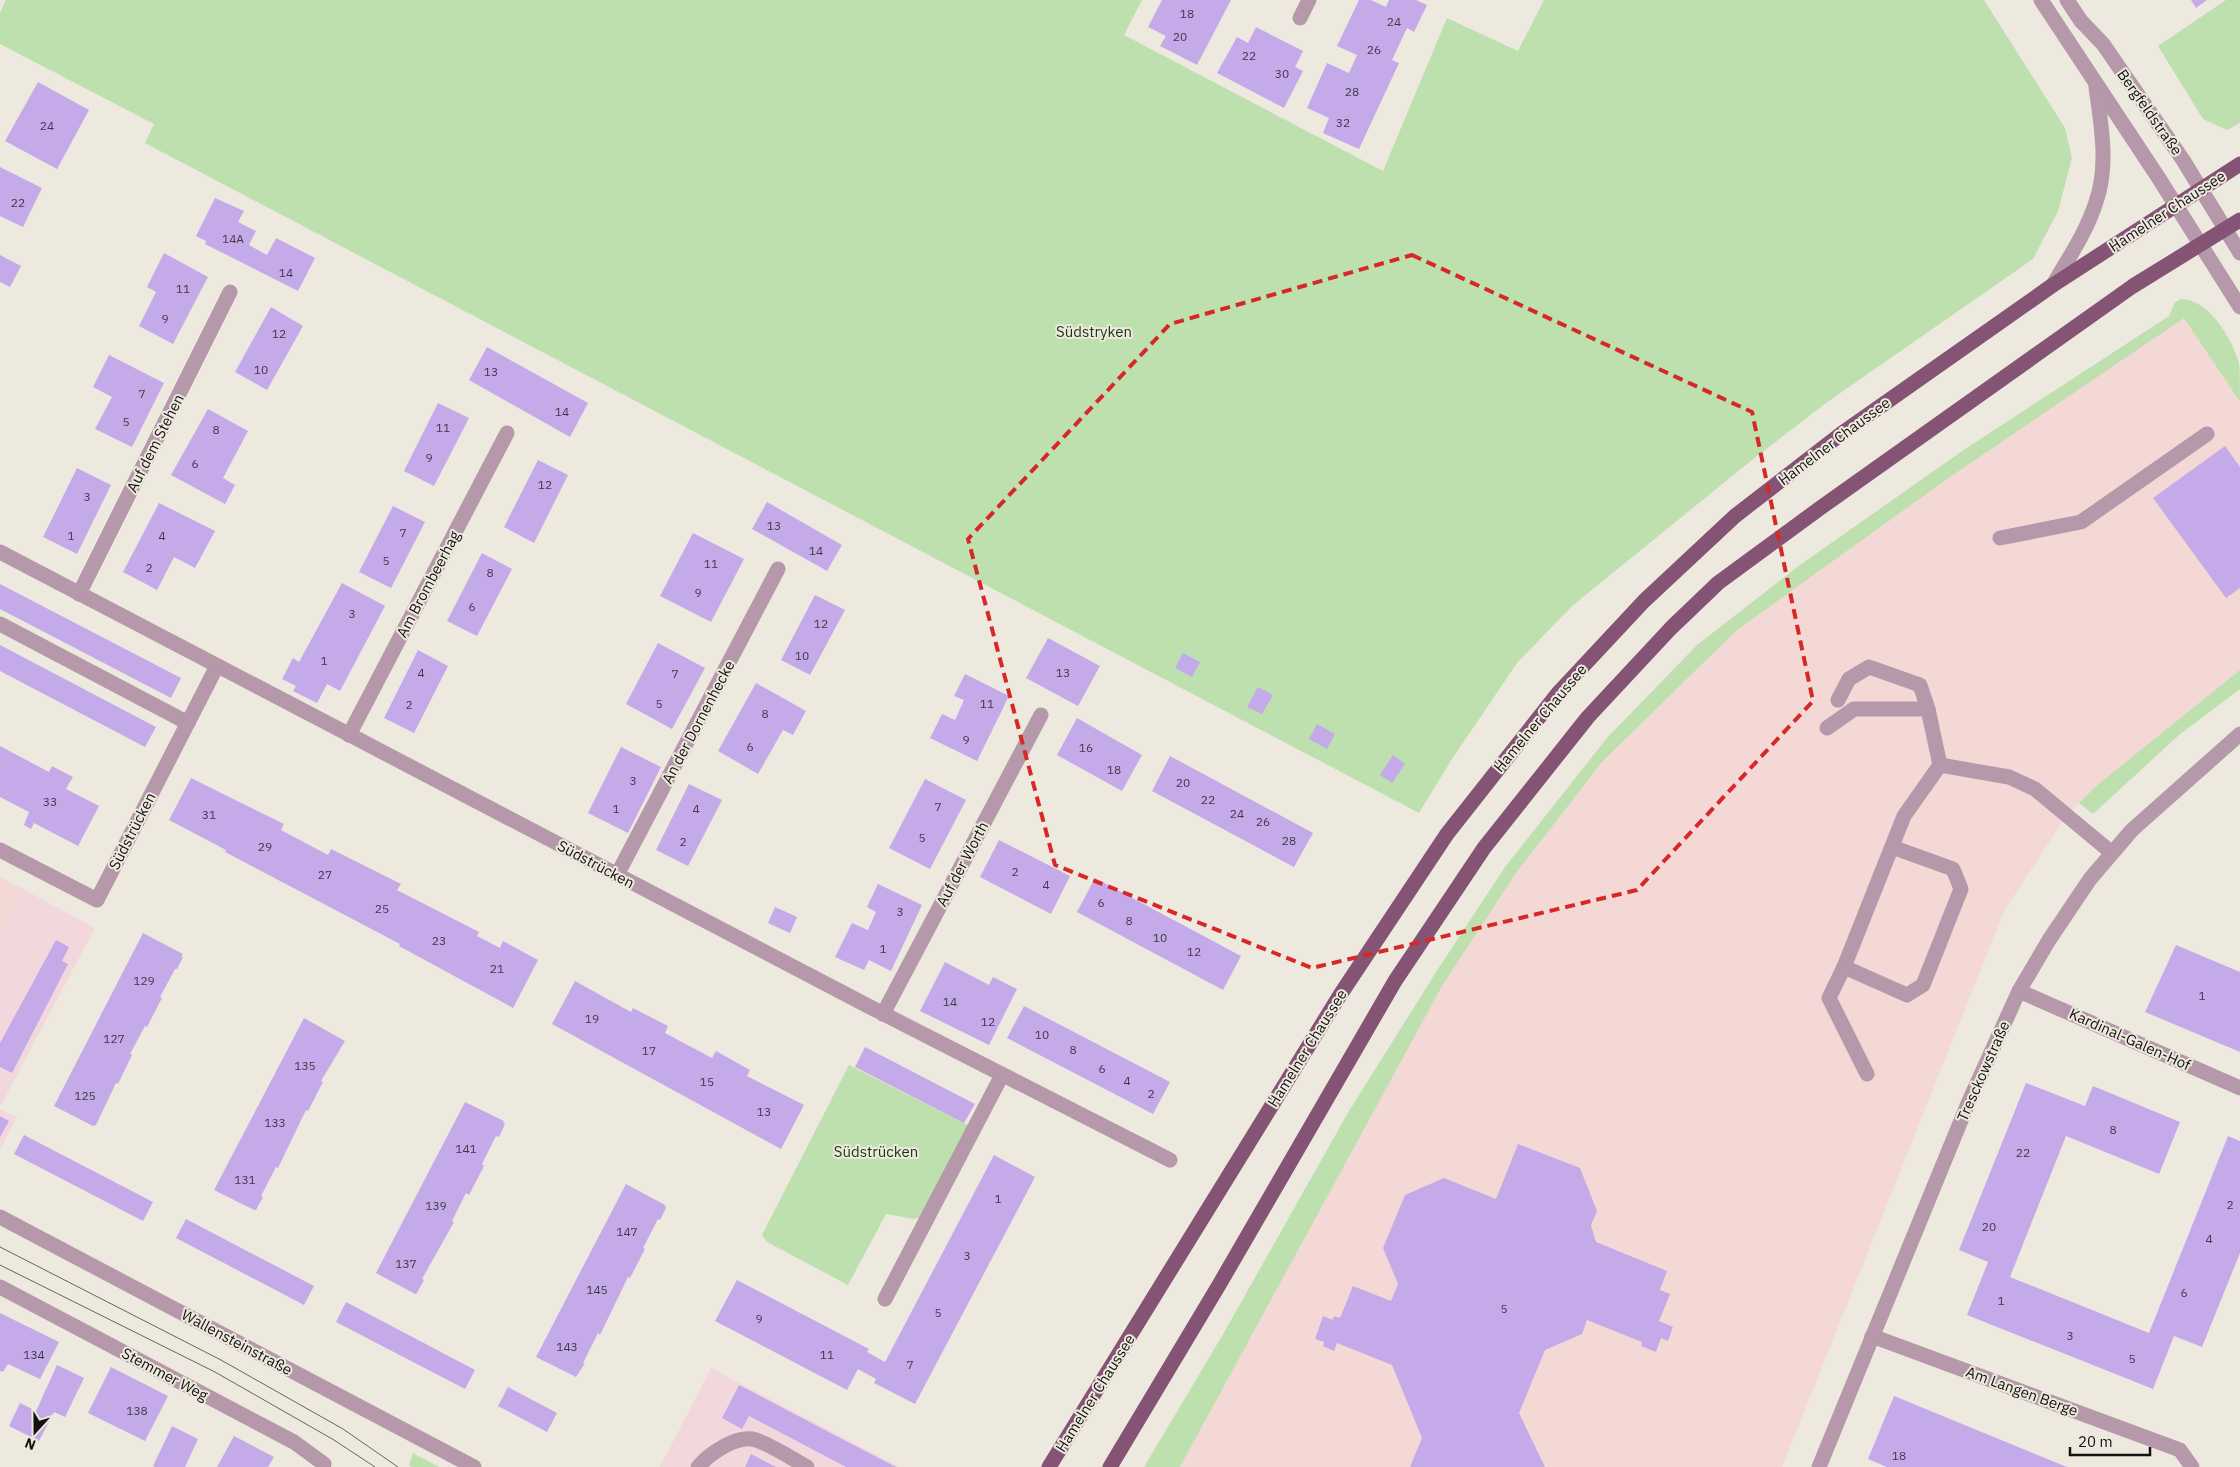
<svg xmlns="http://www.w3.org/2000/svg" width="2240" height="1467" font-family="'IBM Plex Sans',sans-serif">
<rect width="100%" height="100%" fill="#eee9df"/>
<!-- commercial -->
<g fill="#f3d8d6">
<path d="M2184,317L2240,402V670L2096,786L2067,815L2004,911L1782,1467H1180L1442,986L1516,873L1602,762L1737,630L1953,475Z"/>
<path d="M0,877L23,889L0,931Z"/>
</g>
<!-- industrial -->
<g fill="#f2d8dc">
<path d="M23,889L95,928L0,1107V931Z"/>
<path d="M0,1109L17,1117L0,1150Z"/>
<path d="M711,1368L900,1467H660Z"/>
</g>
<!-- green -->
<g fill="#bde0ae">
<path d="M6,0H1142L1124,35L1383,171L1447,18L1518,51L1544,0H1984L2065,128L2072,158L2058,211L2033,259L1826,403L1752,460L1572,606L1517,663L1450,762L1419,813L145,143L154,124L0,44V13Z"/>
<path d="M2226,0H2240V123L2227,130L2203,119L2158,46Z"/>
<path d="M2181,299C2209,299 2232,339 2239,363C2240,374 2240,390 2240,402L2184,318L1953,475L1737,630L1602,762L1516,873L1442,986L1180,1467H1144L1222,1336L1349,1111L1438,969L1505,867L1607,738L1697,645L1800,565L1965,449L2169,316L2175,302Z"/>
<path d="M2240,670V689L2179,735L2093,814L2079,803L2096,786Z"/>
<path d="M849,1065L970,1126L921,1217L914,1219L886,1214L848,1285L767,1242L762,1235Z"/>
<path d="M413,1453L439,1467H412L409,1465Z"/>
</g>
<!-- building -->
<g fill="#c5aaea">
<path d="M1162,0H1231L1197,65L1160,46L1166,36L1148,27Z"/>
<path d="M1359,0H1371L1386,7L1389,0H1416L1427,5L1414,32L1407,28L1392,60L1399,63L1359,149L1323,133L1329,118L1307,108L1327,63L1349,73L1357,55L1337,46Z"/>
<path d="M2191,0H2207L2196,8Z"/>
<path d="M1256,27L1303,51L1295,67L1303,71L1284,108L1217,73L1237,37L1248,43Z"/>
<path d="M38,82L89,110L57,169L5,141Z"/>
<path d="M0,167L42,188L23,227L0,216Z"/>
<path d="M215,198L244,211L238,222L256,231L249,245L267,255L276,238L315,258L298,291L205,244L206,241L196,236Z"/>
<path d="M164,253L208,277L173,344L139,326L156,292L147,287Z"/>
<path d="M0,255L21,266L10,287L0,282Z"/>
<path d="M271,307L303,326L267,390L235,372Z"/>
<path d="M487,347L588,403L570,437L469,380Z"/>
<path d="M109,355L164,383L132,447L95,429L112,397L93,387Z"/>
<path d="M438,403L469,418L434,486L404,471Z"/>
<path d="M208,409L248,431L223,478L235,485L225,504L171,475Z"/>
<path d="M2225,446L2240,467V588L2226,598L2153,498Z"/>
<path d="M538,460L568,475L534,543L504,527Z"/>
<path d="M77,468L111,485L77,554L43,537Z"/>
<path d="M767,502L842,545L827,571L752,529Z"/>
<path d="M159,503L215,531L195,568L174,557L157,590L123,572Z"/>
<path d="M393,506L425,522L391,588L359,572Z"/>
<path d="M693,533L744,559L711,622L660,596Z"/>
<path d="M482,553L512,569L477,636L447,621Z"/>
<path d="M342,583L385,606L340,691L327,684L317,703L293,691L296,686L282,679L293,658L299,662Z"/>
<path d="M0,584L181,678L171,698L0,609Z"/>
<path d="M815,595L845,610L810,675L781,660Z"/>
<path d="M1048,638L1100,666L1078,706L1026,678Z"/>
<path d="M658,643L705,668L672,729L626,704Z"/>
<path d="M0,645L156,727L145,747L0,671Z"/>
<path d="M418,650L448,666L414,733L384,718Z"/>
<path d="M1183,653L1200,662L1192,677L1175,668Z"/>
<path d="M965,674L1009,696L977,761L930,738L942,714L955,720L964,700L954,696Z"/>
<path d="M756,683L806,711L793,735L783,730L758,774L718,751Z"/>
<path d="M1258,687L1273,695L1262,714L1247,707Z"/>
<path d="M1077,718L1142,755L1122,791L1057,755Z"/>
<path d="M1317,724L1335,734L1327,749L1309,739Z"/>
<path d="M0,746L49,772L52,766L73,777L66,789L99,806L78,846L34,823L31,829L24,825L29,812L0,797Z"/>
<path d="M621,747L661,767L628,833L588,813Z"/>
<path d="M1393,755L1405,764L1392,783L1380,775Z"/>
<path d="M1170,756L1313,833L1294,867L1152,791Z"/>
<path d="M191,778L284,824L281,830L328,855L331,849L401,884L397,890L479,932L477,936L500,948L503,941L538,960L513,1008L399,946L400,944L225,852L226,850L169,820Z"/>
<path d="M925,779L966,800L930,869L889,848Z"/>
<path d="M689,784L722,800L688,866L656,850Z"/>
<path d="M999,840L1070,876L1051,914L980,877Z"/>
<path d="M1095,878L1241,956L1223,990L1077,912Z"/>
<path d="M878,884L922,905L891,971L869,960L864,970L835,957L852,923L868,930L876,912L867,907Z"/>
<path d="M775,907L797,917L790,933L768,923Z"/>
<path d="M143,933L183,954L181,957H183L177,969H175L160,997L162,998L147,1027L145,1026L130,1054L132,1055L118,1084L116,1083L96,1125L93,1126L54,1106Z"/>
<path d="M56,940L69,947L62,961L68,964L12,1073L0,1067V1043Z"/>
<path d="M2176,945L2240,972V1052L2145,1012Z"/>
<path d="M945,962L989,985L993,977L1017,989L989,1045L920,1011Z"/>
<path d="M575,981L631,1012L633,1008L668,1026L665,1033L712,1058L716,1051L750,1070L747,1076L804,1105L781,1149L552,1024Z"/>
<path d="M1024,1006L1170,1082L1153,1114L1007,1038Z"/>
<path d="M304,1018L345,1041L321,1081L323,1082L308,1111L306,1110L278,1168L276,1167L261,1196L263,1197L256,1210H254L214,1190Z"/>
<path d="M865,1047L975,1104L964,1123L855,1067Z"/>
<path d="M2026,1083L2085,1106L2093,1086L2180,1122L2159,1174L2066,1136L2010,1277L2149,1333L2228,1136L2240,1141V1253L2202,1347L2174,1336L2153,1389L1967,1315L1988,1262L1959,1250Z"/>
<path d="M465,1102L504,1121L503,1123L505,1124L499,1137L496,1136L482,1164L484,1166L469,1195L466,1193L452,1221L454,1222L422,1279L424,1280L417,1293L415,1294L376,1273Z"/>
<path d="M0,1116L9,1121L0,1137Z"/>
<path d="M24,1135L153,1202L143,1221L14,1154Z"/>
<path d="M1518,1144L1580,1168L1597,1211L1591,1225L1596,1242L1667,1271L1660,1290L1670,1294L1659,1321L1673,1327L1668,1341L1661,1338L1656,1352L1641,1346L1642,1342L1587,1320L1582,1334L1545,1350L1519,1413L1545,1467H1410L1422,1438L1392,1365L1337,1343L1334,1351L1323,1346L1324,1342L1315,1339L1323,1316L1333,1320L1334,1316L1340,1318L1353,1286L1391,1301L1398,1284L1383,1248L1405,1195L1444,1178L1496,1199Z"/>
<path d="M994,1155L1035,1177L915,1404L874,1383L876,1379L858,1369L847,1390L715,1321L737,1280L869,1349L867,1352L885,1362Z"/>
<path d="M626,1184L665,1205L666,1208L660,1220L658,1219L643,1248L645,1249L630,1278L628,1277L600,1335L598,1333L583,1363H585L576,1377L536,1357Z"/>
<path d="M186,1219L314,1286L304,1305L176,1238Z"/>
<path d="M346,1302L475,1370L465,1389L336,1322Z"/>
<path d="M0,1313L59,1342L40,1379L8,1364L3,1372L0,1371Z"/>
<path d="M57,1365L84,1378L65,1417L54,1412L39,1441L9,1426L20,1403L36,1411Z"/>
<path d="M111,1367L168,1396L145,1441L88,1413Z"/>
<path d="M739,1385L844,1440L896,1467H846L749,1416L742,1429L722,1418Z"/>
<path d="M508,1387L557,1413L547,1432L498,1406Z"/>
<path d="M1894,1396L2067,1467H1887L1868,1459Z"/>
<path d="M172,1426L198,1439L185,1467H155L153,1466Z"/>
<path d="M234,1436L274,1457L268,1467H217Z"/>
<path d="M751,1454L776,1467H745Z"/>
</g>
<g fill="none" stroke-linecap="round" stroke-linejoin="round">
<!-- minor -->
<g stroke="#b598aa" stroke-width="15">
<path d="M2041,0L2158,177L2240,307"/>
<path d="M2067,0L2081,21L2103,44L2183,160L2240,253"/>
<path d="M1300,18L1309,0"/>
<path d="M2053,285C2068,259 2087,231 2096,202C2109,165 2101,125 2096,87"/>
<path d="M2000,538L2081,522L2207,434"/>
<path d="M0,552L872,1008L1170,1160"/>
<path d="M79,594L230,292"/>
<path d="M0,624L188,723"/>
<path d="M1838,700L1849,679L1869,667L1920,685L1928,709L1940,765L1904,816L1844,967L1907,995L1923,985L1961,889L1953,869L1892,847"/>
<path d="M1827,728L1854,709H1928"/>
<path d="M349,735L507,433"/>
<path d="M1940,765L2009,777L2035,789L2112,853"/>
<path d="M0,850L97,900L217,666"/>
<path d="M617,875L778,569"/>
<path d="M1844,967L1829,998L1867,1074"/>
<path d="M2019,991L2240,1088"/>
<path d="M883,1014L1041,715"/>
<path d="M0,1217L474,1467"/>
<path d="M0,1287L294,1442L324,1464L323,1467"/>
<path d="M885,1299L1002,1075"/>
<path d="M1872,1336L2180,1450L2192,1467"/>
<path d="M698,1467C709,1454 737,1434 756,1440C773,1446 791,1458 807,1467"/>
<path d="M1819,1467L1969,1101L2019,991L2049,940L2090,879L2132,830L2240,734"/>
</g>
<!-- major -->
<g stroke="#855475" stroke-width="15">
<path d="M1049,1467L1340,995L1447,834L1559,692L1644,601L1735,516L1841,434L2053,285L2240,164"/>
<path d="M1110,1467L1219,1285L1395,981L1484,848L1588,717L1671,628L1718,583L1823,506L2133,286L2240,220"/>
</g>
<!-- tram -->
<g stroke="#68655f" stroke-width="1">
<path d="M0,1247L221,1360L343,1429L398,1467"/>
<path d="M0,1265L215,1372L334,1440L375,1467"/>
</g>
</g>
<!-- marked area -->
<path fill="none" stroke="#d62828" stroke-width="4" stroke-dasharray="10 6" stroke-linejoin="round" d="M1412,255L1752,412L1813,701L1637,890L1312,968L1055,865L968,539L1170,324Z"/>
<g text-anchor="middle" dominant-baseline="central" stroke-width="4" stroke-linejoin="round" paint-order="stroke">
<!-- number labels -->
<g font-size="12" fill="#403846">
<text x="1187" y="13">18</text>
<text x="1394" y="21">24</text>
<text x="1180" y="36">20</text>
<text x="1374" y="49">26</text>
<text x="1249" y="55">22</text>
<text x="1282" y="73">30</text>
<text x="1352" y="91">28</text>
<text x="1343" y="122">32</text>
<text x="47" y="125">24</text>
<text x="18" y="202">22</text>
<text x="233" y="238">14A</text>
<text x="286" y="272">14</text>
<text x="183" y="288">11</text>
<text x="165" y="318">9</text>
<text x="279" y="333">12</text>
<text x="261" y="369">10</text>
<text x="491" y="371">13</text>
<text x="142" y="393">7</text>
<text x="562" y="411">14</text>
<text x="126" y="421">5</text>
<text x="443" y="427">11</text>
<text x="216" y="429">8</text>
<text x="429" y="457">9</text>
<text x="195" y="463">6</text>
<text x="545" y="484">12</text>
<text x="87" y="496">3</text>
<text x="774" y="525">13</text>
<text x="403" y="532">7</text>
<text x="71" y="535">1</text>
<text x="162" y="535">4</text>
<text x="816" y="550">14</text>
<text x="386" y="560">5</text>
<text x="711" y="563">11</text>
<text x="149" y="567">2</text>
<text x="490" y="572">8</text>
<text x="698" y="592">9</text>
<text x="472" y="606">6</text>
<text x="352" y="613">3</text>
<text x="821" y="623">12</text>
<text x="802" y="655">10</text>
<text x="324" y="660">1</text>
<text x="421" y="672">4</text>
<text x="1063" y="672">13</text>
<text x="675" y="673">7</text>
<text x="659" y="703">5</text>
<text x="987" y="703">11</text>
<text x="409" y="704">2</text>
<text x="765" y="713">8</text>
<text x="966" y="739">9</text>
<text x="750" y="746">6</text>
<text x="1086" y="747">16</text>
<text x="1114" y="769">18</text>
<text x="633" y="780">3</text>
<text x="1183" y="782">20</text>
<text x="1208" y="799">22</text>
<text x="50" y="801">33</text>
<text x="938" y="806">7</text>
<text x="616" y="808">1</text>
<text x="696" y="808">4</text>
<text x="1237" y="813">24</text>
<text x="209" y="814">31</text>
<text x="1263" y="821">26</text>
<text x="922" y="837">5</text>
<text x="1289" y="840">28</text>
<text x="683" y="841">2</text>
<text x="265" y="846">29</text>
<text x="1015" y="871">2</text>
<text x="325" y="874">27</text>
<text x="1046" y="884">4</text>
<text x="1101" y="902">6</text>
<text x="382" y="908">25</text>
<text x="900" y="911">3</text>
<text x="1129" y="920">8</text>
<text x="1160" y="937">10</text>
<text x="439" y="940">23</text>
<text x="883" y="948">1</text>
<text x="1194" y="951">12</text>
<text x="497" y="968">21</text>
<text x="144" y="980">129</text>
<text x="2202" y="995">1</text>
<text x="950" y="1001">14</text>
<text x="592" y="1018">19</text>
<text x="988" y="1021">12</text>
<text x="1042" y="1034">10</text>
<text x="114" y="1038">127</text>
<text x="1073" y="1049">8</text>
<text x="649" y="1050">17</text>
<text x="305" y="1065">135</text>
<text x="1102" y="1068">6</text>
<text x="1127" y="1080">4</text>
<text x="707" y="1081">15</text>
<text x="1151" y="1093">2</text>
<text x="85" y="1095">125</text>
<text x="764" y="1111">13</text>
<text x="275" y="1122">133</text>
<text x="2113" y="1129">8</text>
<text x="466" y="1148">141</text>
<text x="2023" y="1152">22</text>
<text x="245" y="1179">131</text>
<text x="998" y="1198">1</text>
<text x="2230" y="1204">2</text>
<text x="436" y="1205">139</text>
<text x="1989" y="1226">20</text>
<text x="627" y="1231">147</text>
<text x="2209" y="1238">4</text>
<text x="967" y="1255">3</text>
<text x="406" y="1263">137</text>
<text x="597" y="1289">145</text>
<text x="2184" y="1292">6</text>
<text x="2001" y="1300">1</text>
<text x="1504" y="1308">5</text>
<text x="938" y="1312">5</text>
<text x="759" y="1318">9</text>
<text x="2070" y="1335">3</text>
<text x="567" y="1346">143</text>
<text x="34" y="1354">134</text>
<text x="827" y="1354">11</text>
<text x="2132" y="1358">5</text>
<text x="910" y="1364">7</text>
<text x="137" y="1410">138</text>
<text x="1899" y="1455">18</text>
</g>
<!-- street labels -->
<g font-size="15" fill="#14120f" stroke="#eee9df">
<text transform="translate(2150 112) rotate(55)">Bergfeldstraße</text>
<text transform="translate(2167 211) rotate(-33)">Hamelner Chaussee</text>
<text transform="translate(1834 441) rotate(-37)">Hamelner Chaussee</text>
<text transform="translate(155 443) rotate(-63)">Auf dem Stehen</text>
<text transform="translate(428 584) rotate(-62)">Am Brombeerhag</text>
<text transform="translate(1540 718) rotate(-50)">Hamelner Chaussee</text>
<text transform="translate(698 722) rotate(-62)">An der Dornenhecke</text>
<text transform="translate(132 831) rotate(-63)">Südstrücken</text>
<text transform="translate(596 864) rotate(28)">Südstrücken</text>
<text transform="translate(962 864) rotate(-62)">Auf der Worth</text>
<text transform="translate(2130 1039) rotate(24)">Kardinal-Galen-Hof</text>
<text transform="translate(1307 1048) rotate(-58)">Hamelner Chaussee</text>
<text transform="translate(1983 1071) rotate(-66)">Tresckowstraße</text>
<text transform="translate(237 1342) rotate(28)">Wallensteinstraße</text>
<text transform="translate(165 1374) rotate(28)">Stemmer Weg</text>
<text transform="translate(2022 1391) rotate(20)">Am Langen Berge</text>
<text transform="translate(1095 1393) rotate(-58)">Hamelner Chaussee</text>
</g>
<!-- park labels -->
<g font-size="15" fill="#1a350b" stroke="#eee9df">
<text x="1094" y="331">Südstryken</text>
<text x="876" y="1151">Südstrücken</text>
</g>
</g>
<!-- north arrow -->
<g transform="translate(35 1432) rotate(201)" stroke="#eee9df" stroke-width="4" paint-order="stroke">
<path d="M0-4L9 19L0 12L-9 19Z" fill="#14120f"/>
<text y="-8" font-size="14" font-weight="bold" text-anchor="middle" fill="#14120f">N</text>
</g>
<!-- scale -->
<path d="M2070 1447v8h80v-8" fill="none" stroke="#14120f" stroke-width="2.5"/>
<text x="2078" y="1447" font-size="15" fill="#14120f" stroke="#eee9df" stroke-width="4" paint-order="stroke">20 m</text>
</svg>
